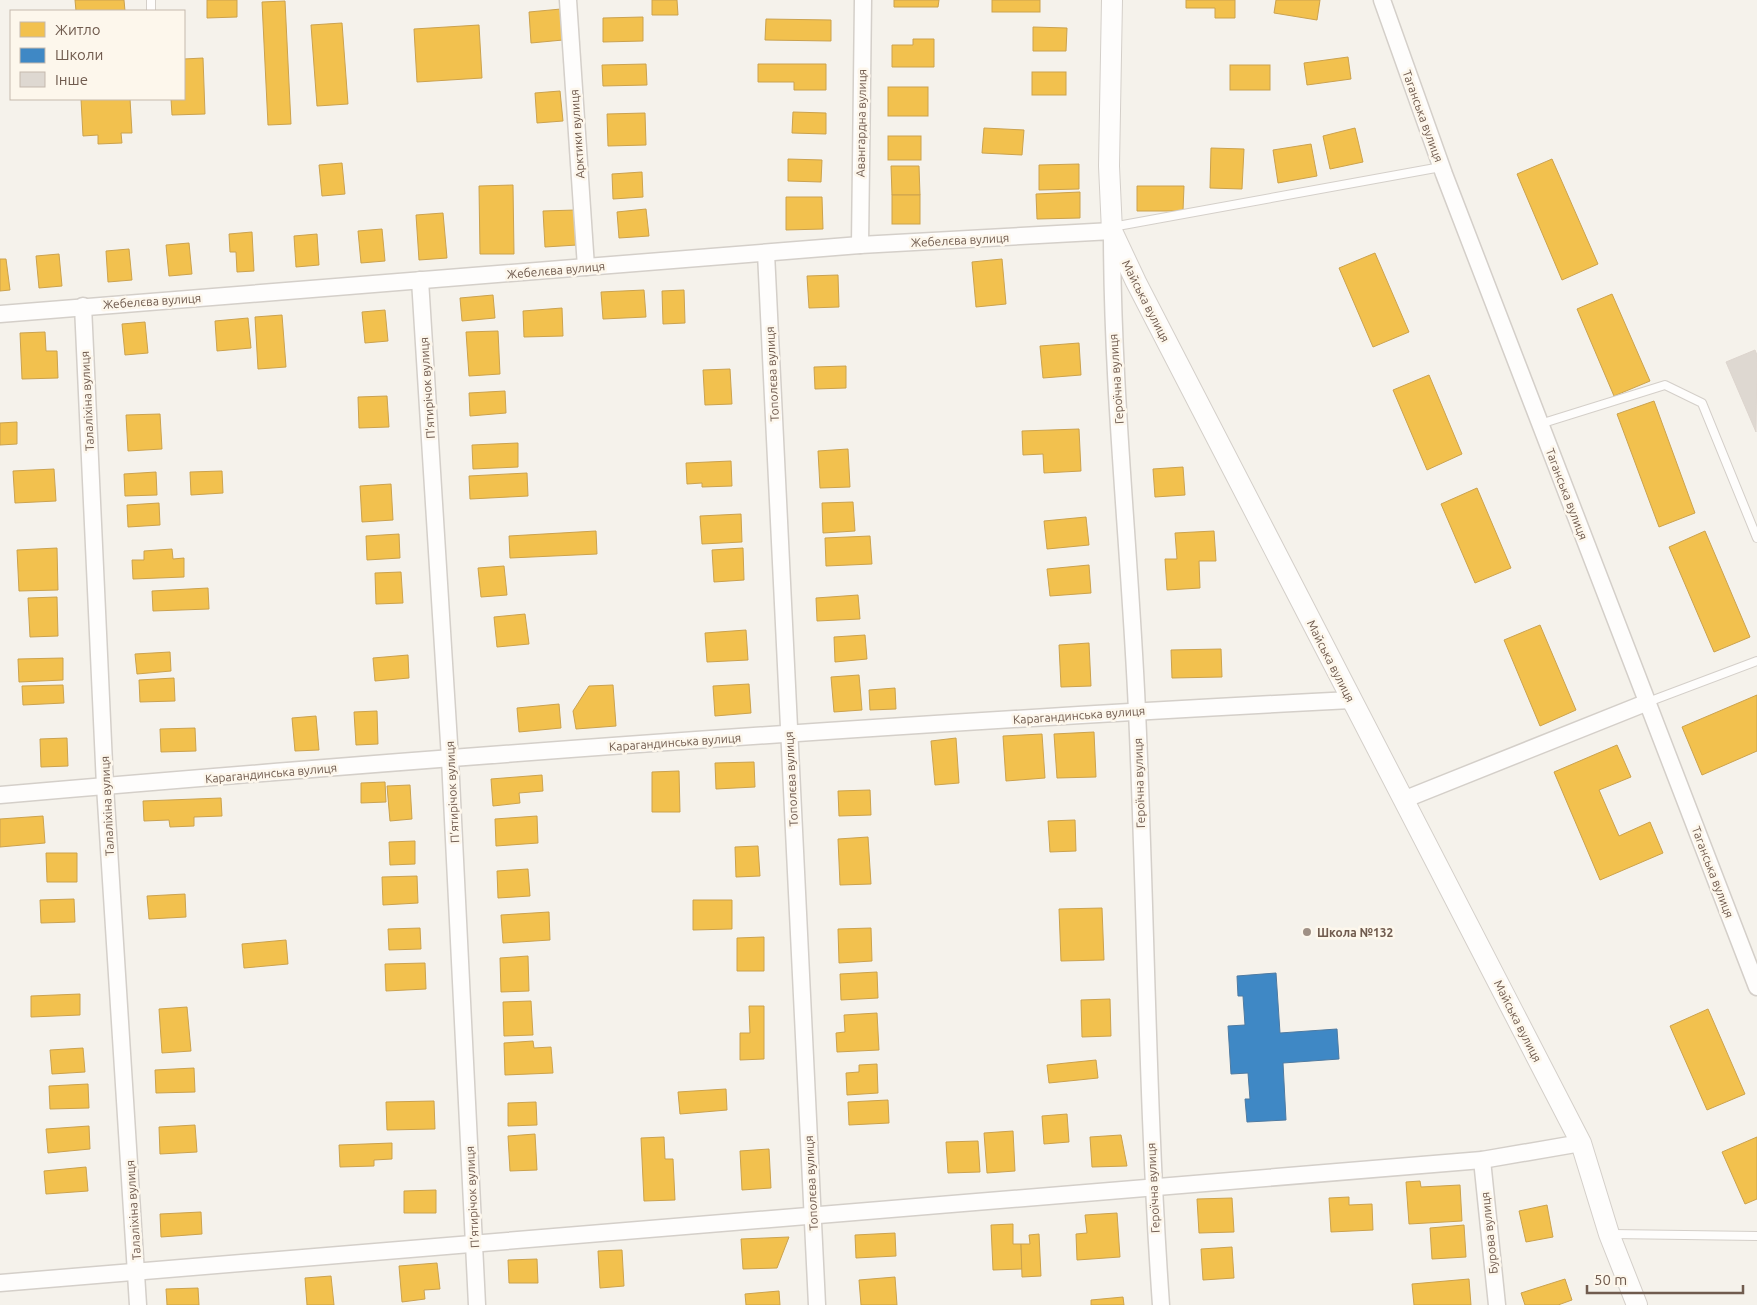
<svg xmlns="http://www.w3.org/2000/svg" width="1757" height="1305" font-family="Ubuntu,sans-serif">
<rect width="100%" height="100%" fill="#f5f2eb"/>
<!-- homes -->
<g fill="#f2c14e" stroke="#cba24e">
<path d="M75,0H124L125,11H76Z"/>
<path d="M207,0H237V17L207,18Z"/>
<path d="M652,0H677L678,15H652Z"/>
<path d="M894,0H939L938,7H894Z"/>
<rect x="992" y="0" width="48" height="12"/>
<path d="M1186,0H1235V18H1215V8H1186Z"/>
<path d="M1276,0H1320L1317,20L1274,13Z"/>
<path d="M285,1L291,124L268,125L262,2Z"/>
<path d="M561,9L563,40L531,43L529,12Z"/>
<path d="M643,17V41L603,42V18Z"/>
<path d="M766,19L831,20V41L765,40Z"/>
<path d="M342,23L348,104L317,106L311,25Z"/>
<path d="M479,25L482,78L417,82L414,29Z"/>
<path d="M1033,27L1067,28L1066,51H1033Z"/>
<path d="M913,39H934V67H892V45H913Z"/>
<path d="M1348,57L1351,79L1307,85L1304,63Z"/>
<path d="M203,58L205,114L172,115L171,99H184V59Z"/>
<path d="M646,64L647,85L603,86L602,65Z"/>
<path d="M758,64H826V90H794V82H758Z"/>
<rect x="1230" y="65" width="40" height="25"/>
<rect x="1032" y="72" width="34" height="23"/>
<rect x="888" y="87" width="40" height="29"/>
<path d="M560,91L563,121L537,123L535,93Z"/>
<path d="M81,99H130L132,133H121L122,143L98,144V135L83,136Z"/>
<path d="M793,112L826,113V134L792,133Z"/>
<path d="M645,113L646,145L608,146L607,114Z"/>
<path d="M984,128L1024,130L1022,155L982,153Z"/>
<path d="M1355,128L1363,162L1330,169L1323,136Z"/>
<rect x="888" y="136" width="33" height="24"/>
<path d="M1311,144L1317,176L1278,183L1273,150Z"/>
<path d="M1211,148L1244,149L1242,189L1210,188Z"/>
<path d="M788,159L822,160L821,182L788,181Z"/>
<path d="M1552,159L1598,264L1562,280L1517,174Z"/>
<path d="M342,163L345,194L322,196L319,165Z"/>
<path d="M1079,164V189L1039,190V165Z"/>
<path d="M891,166H919L920,195H892Z"/>
<path d="M642,172L643,197L613,199L612,174Z"/>
<path d="M513,185L514,254H480L479,186Z"/>
<path d="M1137,186H1184L1183,211H1137Z"/>
<path d="M1080,192V218L1037,219L1036,194Z"/>
<rect x="892" y="195" width="28" height="29"/>
<path d="M786,197H822L823,229L786,230Z"/>
<path d="M646,209L649,236L619,238L617,212Z"/>
<path d="M575,210L577,245L545,247L543,211Z"/>
<path d="M443,213L447,258L419,260L416,215Z"/>
<path d="M382,229L385,261L361,263L358,231Z"/>
<path d="M252,232L254,271L237,272L236,252H230L229,234Z"/>
<path d="M317,234L319,265L296,267L294,236Z"/>
<path d="M189,243L192,274L169,276L166,245Z"/>
<path d="M129,249L132,280L108,282L106,251Z"/>
<path d="M1375,253L1409,332L1373,347L1339,268Z"/>
<path d="M59,254L62,286L39,288L36,256Z"/>
<path d="M0,259H6L10,290L0,291Z"/>
<path d="M1002,259L1006,304L976,307L972,262Z"/>
<path d="M838,275L839,307L809,308L807,276Z"/>
<path d="M644,290L646,317L603,319L601,292Z"/>
<path d="M684,290L685,323L663,324L662,291Z"/>
<path d="M1612,294L1650,381L1614,396L1577,309Z"/>
<path d="M493,295L495,318L462,321L460,298Z"/>
<path d="M562,308L563,336L524,337L523,311Z"/>
<path d="M385,310L388,341L365,343L362,312Z"/>
<path d="M282,315L286,367L258,369L255,317Z"/>
<path d="M248,318L251,348L217,351L215,321Z"/>
<path d="M145,322L148,353L125,355L122,324Z"/>
<path d="M498,331L500,374L469,376L466,332Z"/>
<path d="M45,332L46,351H57L58,378L22,379L20,333Z"/>
<path d="M1079,343L1081,375L1043,378L1040,346Z"/>
<path d="M846,366V388L815,389L814,367Z"/>
<path d="M730,369L732,404L705,405L703,370Z"/>
<path d="M1429,375L1462,454L1427,470L1393,390Z"/>
<path d="M505,391L506,413L470,416L469,393Z"/>
<path d="M387,396L389,427L359,428L358,397Z"/>
<path d="M1654,401L1695,513L1659,527L1617,414Z"/>
<path d="M160,414L162,449L128,451L126,415Z"/>
<path d="M17,422V444L0,445V423Z"/>
<path d="M1079,429L1081,471L1044,473L1043,454L1023,455L1022,431Z"/>
<path d="M518,443V467L473,469L472,445Z"/>
<path d="M848,449L850,487L820,488L818,451Z"/>
<path d="M731,461L732,486L702,487V483L687,484L686,463Z"/>
<path d="M1183,467L1185,495L1155,497L1153,469Z"/>
<path d="M54,469L56,501L15,503L13,471Z"/>
<path d="M222,471L223,493L191,495L190,472Z"/>
<path d="M156,472L157,495L125,496L124,474Z"/>
<path d="M527,473L528,496L470,499L469,476Z"/>
<path d="M391,484L393,520L362,522L360,486Z"/>
<path d="M1477,488L1511,568L1475,583L1441,504Z"/>
<path d="M853,502L855,531L823,533L822,503Z"/>
<path d="M159,503L160,525L128,527L127,505Z"/>
<path d="M741,514L742,542L702,544L700,516Z"/>
<path d="M1086,517L1089,545L1047,549L1044,521Z"/>
<path d="M596,531L597,554L510,558L509,536Z"/>
<path d="M1214,531L1216,561H1199L1200,588L1167,590L1165,559H1177L1175,533Z"/>
<path d="M1705,531L1750,637L1714,652L1669,547Z"/>
<path d="M399,534L400,558L367,560L366,536Z"/>
<path d="M870,536L872,564L826,566L825,538Z"/>
<path d="M57,548L58,590L19,591L17,550Z"/>
<path d="M743,548L744,580L714,582L712,550Z"/>
<path d="M172,549L173,559L184,558V577L133,579L132,560H144V551Z"/>
<path d="M1089,565L1091,593L1050,596L1047,569Z"/>
<path d="M504,566L507,595L481,597L478,568Z"/>
<path d="M401,572L403,603L376,604L375,573Z"/>
<path d="M208,588L209,609L153,611L152,591Z"/>
<path d="M858,595L860,619L817,621L816,598Z"/>
<path d="M57,597L58,636L30,637L28,598Z"/>
<path d="M525,614L529,644L497,647L494,617Z"/>
<path d="M1540,625L1576,710L1540,726L1504,640Z"/>
<path d="M746,630L748,660L707,662L705,633Z"/>
<path d="M865,635L867,659L835,662L834,637Z"/>
<path d="M1089,643L1091,686L1061,687L1059,645Z"/>
<path d="M1221,649L1222,677L1172,678L1171,650Z"/>
<path d="M170,652L171,671L137,674L135,654Z"/>
<path d="M408,655L409,678L375,681L373,658Z"/>
<path d="M63,658V680L19,682L18,659Z"/>
<path d="M859,675L862,710L834,712L831,677Z"/>
<path d="M174,678L175,701L140,702L139,680Z"/>
<path d="M749,684L751,713L715,716L713,686Z"/>
<path d="M63,685L64,703L23,705L22,686Z"/>
<path d="M613,685L616,726L576,729L573,711L589,686Z"/>
<path d="M895,688L896,709L870,710L869,690Z"/>
<path d="M1757,695V751L1702,775L1682,727Z"/>
<path d="M559,704L561,728L519,732L517,708Z"/>
<path d="M377,711L378,744L356,745L354,712Z"/>
<path d="M316,716L319,750L295,751L292,718Z"/>
<path d="M195,728L196,751L161,752L160,729Z"/>
<path d="M1094,732L1096,777L1057,778L1054,734Z"/>
<path d="M1042,734L1045,778L1006,781L1003,736Z"/>
<path d="M67,738L68,766L41,767L40,739Z"/>
<path d="M956,738L959,783L935,785L931,741Z"/>
<path d="M1617,745L1631,777L1599,790L1619,836L1650,822L1663,853L1600,880L1554,772Z"/>
<path d="M754,762L755,787L716,789L715,763Z"/>
<path d="M679,771L680,812H652V772Z"/>
<path d="M542,775L543,791L519,793L520,803L493,806L491,779Z"/>
<path d="M385,782L386,802L361,803V783Z"/>
<path d="M410,785L412,819L390,821L387,786Z"/>
<path d="M870,790L871,815L839,816L838,791Z"/>
<path d="M221,798L222,816L194,817V826L170,827L169,820L144,821L143,801Z"/>
<path d="M43,816L45,843L0,847V819Z"/>
<path d="M537,816L538,843L496,846L495,819Z"/>
<path d="M1075,820L1076,851L1050,852L1048,821Z"/>
<path d="M868,837L871,884L840,885L838,839Z"/>
<path d="M415,841V864L390,865L389,842Z"/>
<path d="M758,846L760,876L736,877L735,847Z"/>
<path d="M46,853H77V882H47Z"/>
<path d="M528,869L530,896L498,898L497,871Z"/>
<path d="M417,876L418,903L383,905L382,877Z"/>
<path d="M185,894L186,917L149,919L147,896Z"/>
<path d="M74,899L75,922L41,923L40,900Z"/>
<path d="M693,900H732V929L693,930Z"/>
<path d="M1102,908L1104,960L1061,961L1059,909Z"/>
<path d="M549,912L550,940L503,943L501,915Z"/>
<path d="M420,928L421,949L389,950L388,929Z"/>
<path d="M871,928L872,961L839,963L838,929Z"/>
<path d="M764,937V971H737V938Z"/>
<path d="M286,940L288,964L244,968L242,944Z"/>
<path d="M528,956L529,991L501,992L500,958Z"/>
<path d="M425,963L426,989L386,991L385,964Z"/>
<path d="M877,972L878,998L841,1000L840,974Z"/>
<path d="M80,994V1015L31,1017V996Z"/>
<path d="M1110,999L1111,1036L1082,1037L1081,1000Z"/>
<path d="M531,1001L533,1035L504,1036L503,1002Z"/>
<path d="M749,1006H764V1059L740,1060V1033H750Z"/>
<path d="M187,1007L191,1051L162,1053L159,1009Z"/>
<path d="M1708,1009L1745,1094L1707,1110L1670,1026Z"/>
<path d="M877,1013L879,1050L837,1052L836,1033L845,1032L844,1015Z"/>
<path d="M533,1041L534,1048L551,1047L553,1073L505,1075L504,1043Z"/>
<path d="M83,1048L85,1072L52,1074L50,1050Z"/>
<path d="M1096,1060L1098,1078L1049,1083L1047,1065Z"/>
<path d="M877,1064L878,1093L847,1095L846,1073L859,1072V1065Z"/>
<path d="M194,1068L195,1092L156,1093L155,1070Z"/>
<path d="M88,1084L89,1108L50,1109L49,1086Z"/>
<path d="M726,1089L727,1110L680,1114L678,1092Z"/>
<path d="M888,1100L889,1123L849,1125L848,1102Z"/>
<path d="M434,1101L435,1129L387,1130L386,1102Z"/>
<path d="M536,1102L537,1125L508,1126V1103Z"/>
<path d="M1067,1114L1069,1142L1044,1144L1042,1116Z"/>
<path d="M195,1125L197,1152L160,1154L159,1127Z"/>
<path d="M89,1126L90,1149L48,1153L46,1129Z"/>
<path d="M1013,1131L1015,1171L987,1173L984,1133Z"/>
<path d="M535,1134L537,1170L510,1171L508,1136Z"/>
<path d="M1121,1135L1127,1166L1092,1167L1090,1137Z"/>
<path d="M664,1137L665,1159H673L675,1200L644,1201L641,1138Z"/>
<path d="M1757,1137V1199L1745,1204L1722,1152Z"/>
<path d="M978,1141L980,1172L948,1173L946,1142Z"/>
<path d="M392,1143V1159L374,1160V1166L340,1167L339,1145Z"/>
<path d="M769,1149L771,1188L742,1190L740,1151Z"/>
<path d="M86,1167L88,1191L46,1194L44,1171Z"/>
<path d="M1420,1181L1421,1187L1460,1185L1462,1221L1409,1224L1406,1182Z"/>
<path d="M436,1190V1213H404V1191Z"/>
<path d="M1349,1197V1205L1372,1204L1373,1230L1331,1232L1329,1198Z"/>
<path d="M1232,1198L1234,1232L1199,1233L1197,1199Z"/>
<path d="M1547,1205L1553,1237L1526,1242L1519,1211Z"/>
<path d="M201,1212L202,1234L161,1237L160,1214Z"/>
<path d="M1117,1213L1120,1257L1077,1260L1076,1234L1087,1233L1085,1215Z"/>
<path d="M1013,1224V1244H1021L1022,1269L993,1270L991,1225Z"/>
<path d="M1464,1225L1466,1257L1432,1259L1430,1228Z"/>
<path d="M895,1233L896,1256L856,1258L855,1235Z"/>
<path d="M1039,1234L1041,1276L1022,1277L1021,1244H1030L1029,1235Z"/>
<path d="M789,1237L777,1268L743,1269L741,1239Z"/>
<path d="M1232,1247L1234,1278L1203,1280L1201,1249Z"/>
<path d="M622,1250L624,1286L600,1288L598,1251Z"/>
<path d="M537,1259L538,1283H509L508,1260Z"/>
<path d="M437,1263L440,1289L424,1290L425,1299L402,1302L399,1266Z"/>
<path d="M331,1276L334,1305H307L305,1278Z"/>
<path d="M895,1277L897,1305H861L859,1280Z"/>
<path d="M1469,1279L1471,1305H1414L1412,1284Z"/>
<path d="M1565,1279L1572,1300L1558,1305H1525L1521,1293Z"/>
<path d="M198,1288L199,1305H167L166,1289Z"/>
<path d="M779,1291L780,1305H746L745,1294Z"/>
<path d="M1123,1297L1124,1305H1091V1300Z"/>
</g>
<!-- schools -->
<path fill="#3f88c5" stroke="#4e7aa1" d="M1276,973L1280,1033L1337,1029L1339,1059L1283,1063L1286,1120L1247,1122L1245,1099H1250L1248,1073L1231,1074L1228,1026L1245,1025L1243,996H1238L1237,976Z"/>
<!-- building -->
<path fill="#ded8d1" stroke="#ddd5ce" d="M1755,350L1757,355L1756,432L1726,362Z"/>
<g fill="none" stroke-linecap="round" stroke-linejoin="round">
<!-- service casing -->
<g stroke="#d4cfc9" stroke-width="10">
<g id="service">
<path d="M151,11V0"/>
<path d="M1112,227L1441,167"/>
<path d="M1540,424L1665,385L1702,403L1757,538"/>
<path d="M1648,702L1757,661"/>
<path d="M1612,1234L1757,1236"/>
</g>
</g>
<!-- minor casing -->
<g stroke="#d4cfc9" stroke-width="19">
<g id="minor">
<path d="M568,0L586,267"/>
<path d="M1382,0L1444,174L1757,987"/>
<path d="M860,245L863,0"/>
<path d="M766,253L817,1305"/>
<path d="M420,280L450,759L477,1305"/>
<path d="M83,306L105,786L138,1305"/>
<path d="M0,314L860,245L1112,231C1112,392 1130,551 1137,711C1146,909 1147,1107 1161,1305"/>
<path d="M0,795C450,756 900,723 1351,700"/>
<path d="M1403,800L1648,702"/>
<path d="M1482,1160L1497,1305"/>
<path d="M0,1283L1482,1160L1581,1143"/>
</g>
</g>
<!-- tertiary casing -->
<g stroke="#d4cfc9" stroke-width="22">
<path id="tertiary" d="M1112,0L1109,166L1112,231L1136,282L1581,1143L1609,1234L1637,1305"/>
</g>
<!-- service -->
<use href="#service" stroke="#fefdfc" stroke-width="8"/>
<!-- minor -->
<use href="#minor" stroke="#fefdfc" stroke-width="16"/>
<!-- tertiary -->
<use href="#tertiary" stroke="#fefdfc" stroke-width="20"/>
</g>
<!-- markers -->
<circle fill="#9f9085" stroke="#fdf7ec" stroke-width="2" cx="1307" cy="932" r="5"/>
<g text-anchor="middle" dominant-baseline="central" stroke-width="5" stroke-linejoin="round" paint-order="stroke">
<!-- street labels -->
<g font-size="12" fill="#705b4e" stroke="#fdf7ec">
<text transform="translate(1423 116) rotate(70)">Таганська вулиця</text>
<text transform="translate(861 123) rotate(-89)">Авангардна вулиця</text>
<text transform="translate(577 134) rotate(-94)">Арктики вулиця</text>
<text transform="translate(960 240) rotate(-3)">Жебелєва вулиця</text>
<text transform="translate(556 270) rotate(-5)">Жебелєва вулиця</text>
<text transform="translate(152 301) rotate(-4)">Жебелєва вулиця</text>
<text transform="translate(1146 301) rotate(63)">Майська вулиця</text>
<text transform="translate(772 374) rotate(-93)">Тополєва вулиця</text>
<text transform="translate(1116 379) rotate(-94)">Героїчна вулиця</text>
<text transform="translate(427 388) rotate(-94)">П’ятирічок вулиця</text>
<text transform="translate(87 401) rotate(-93)">Талаліхіна вулиця</text>
<text transform="translate(1567 494) rotate(69)">Таганська вулиця</text>
<text transform="translate(1331 661) rotate(63)">Майська вулиця</text>
<text transform="translate(1079 715) rotate(-4)">Карагандинська вулиця</text>
<text transform="translate(675 742) rotate(-4)">Карагандинська вулиця</text>
<text transform="translate(271 773) rotate(-5)">Карагандинська вулиця</text>
<text transform="translate(791 779) rotate(-93)">Тополєва вулиця</text>
<text transform="translate(1139 783) rotate(-92)">Героїчна вулиця</text>
<text transform="translate(452 792) rotate(-93)">П’ятирічок вулиця</text>
<text transform="translate(107 806) rotate(-93)">Талаліхіна вулиця</text>
<text transform="translate(1713 872) rotate(69)">Таганська вулиця</text>
<text transform="translate(1518 1021) rotate(63)">Майська вулиця</text>
<text transform="translate(811 1183) rotate(-93)">Тополєва вулиця</text>
<text transform="translate(1153 1188) rotate(-93)">Героїчна вулиця</text>
<text transform="translate(472 1197) rotate(-93)">П’ятирічок вулиця</text>
<text transform="translate(133 1210) rotate(-94)">Талаліхіна вулиця</text>
<text transform="translate(1489 1233) rotate(-96)">Бурова вулиця</text>
</g>
<!-- poi labels -->
<g font-size="12" font-weight="bold" fill="#705b4e" stroke="#fdf7ec" text-anchor="start">
<text x="1317" y="932">Школа №132</text>
</g>
</g>
<!-- legend -->
<rect x="10" y="10" width="175" height="90" fill="#fdf7ec" stroke="#c5b9ad"/>
<rect x="20" y="22" width="25" height="15" fill="#f2c14e" stroke="#c5b9ad"/>
<text x="55" y="35" font-size="15" fill="#705b4e">Житло</text>
<rect x="20" y="48" width="25" height="15" fill="#3f88c5" stroke="#c5b9ad"/>
<text x="55" y="60" font-size="15" fill="#705b4e">Школи</text>
<rect x="20" y="72" width="25" height="15" fill="#ded8d1" stroke="#c5b9ad"/>
<text x="55" y="85" font-size="15" fill="#705b4e">Інше</text>
<!-- scale -->
<path d="M1587 1285v8h156v-8" fill="none" stroke="#705b4e" stroke-width="2.5"/>
<text x="1594" y="1285" font-size="15" fill="#705b4e" stroke="#fdf7ec" stroke-width="4" paint-order="stroke">50 m</text>
</svg>
